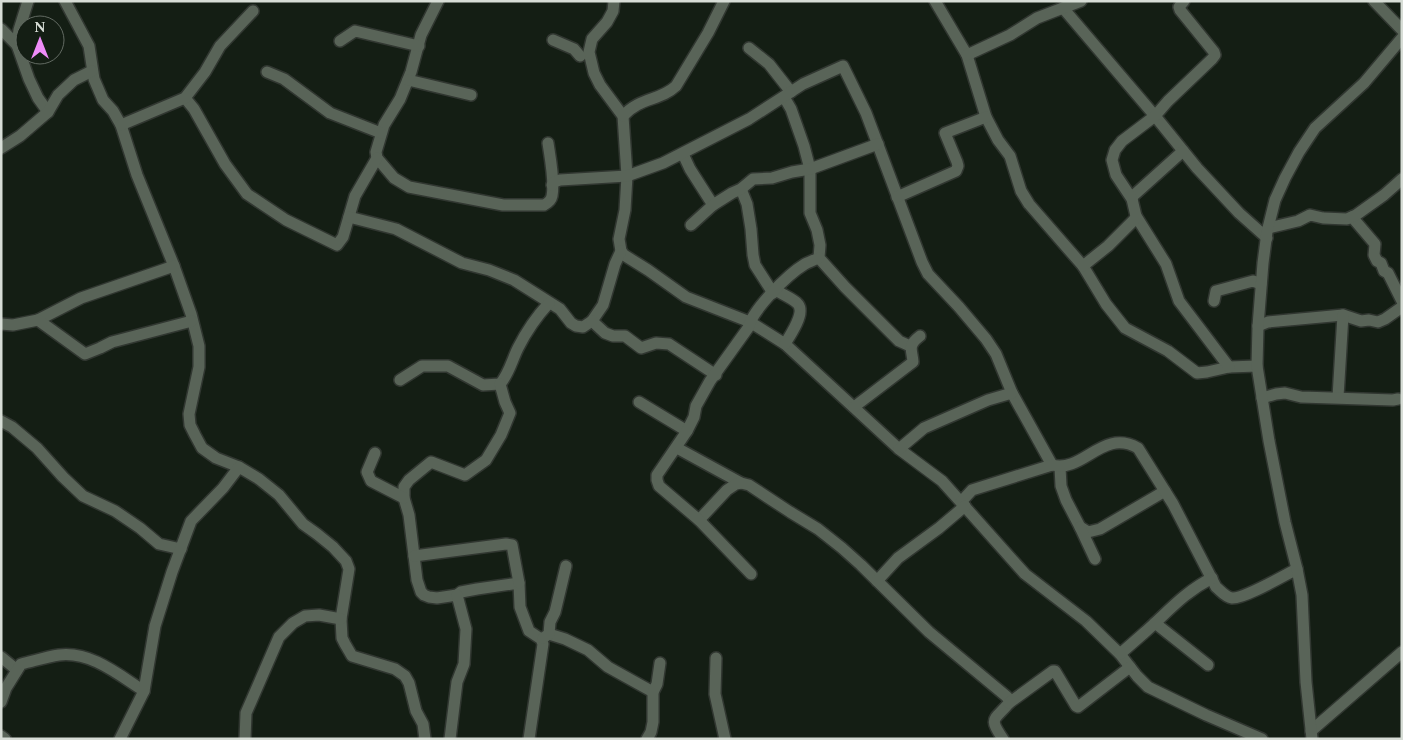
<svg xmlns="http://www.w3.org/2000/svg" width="1403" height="740" font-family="Spectral,serif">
<rect width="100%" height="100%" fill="#141e14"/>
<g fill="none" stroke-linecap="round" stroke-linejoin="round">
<!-- minor casing -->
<g stroke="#313731" stroke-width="14">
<g id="minor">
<path d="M28,1L19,30L17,45L29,79L38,98L48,112"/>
<path d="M65,1L89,46L94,79L103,100L113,111L121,125L137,175L174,266L191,314L199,346V367L189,414L190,425L195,435L202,448L216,458L239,467L259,479L279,495L303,524L317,534L333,547L346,561L349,569L341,619L342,638L345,644L352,656L395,669L405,676L409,683L416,711L423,724L425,739"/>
<path d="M438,1L421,35L411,72L400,99L384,125L376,152L377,158L394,178L409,187L503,205H544C548,203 551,201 552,196C555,182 550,157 548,143"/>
<path d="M614,1L613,11L607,22L592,39L589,52L594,73L600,85L623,116L627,176L625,210L619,239L621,251L624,255L648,270L686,297L750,322L785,344L899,449L942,481L1025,574L1086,621L1120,654L1137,676L1148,687L1206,715L1262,739"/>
<path d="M935,1L967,55L986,117L998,140L1010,156L1021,191L1029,204L1083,266L1106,304L1125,328L1168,351L1197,373L1207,372L1229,367L1257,366"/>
<path d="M1374,1L1402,30"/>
<path d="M1063,8L1155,116L1197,168L1239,213L1267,238"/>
<path d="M1,29L17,45"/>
<path d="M553,40L574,49L580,56"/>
<path d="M340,41L355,31L419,46"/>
<path d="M749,48L769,64L791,92"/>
<path d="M967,55L1010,35L1037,18L1081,1"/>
<path d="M267,72L284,79L330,113L381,133"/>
<path d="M408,80L471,95"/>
<path d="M784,97L791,109L804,146L810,169V213L817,230L820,245L819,258L845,287L899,341L910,346"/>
<path d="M185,98L194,109L225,164L247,194L286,220L337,245L343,237L355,196L377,158"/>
<path d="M623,116C640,97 660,101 676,86L708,33L724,1"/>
<path d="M121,125L185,98L205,72L220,46L253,11"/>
<path d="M1,148L20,136L48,112L58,95L74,80L92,71"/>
<path d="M683,154L690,169L713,205"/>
<path d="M552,185L554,182L560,180L627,176L663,163L749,119L803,84L843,66L866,113L922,262L928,274L959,307L986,339L996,354L1012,393L1052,465"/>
<path d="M741,189L747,204L751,229L753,255L755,265L773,293"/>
<path d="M897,197L956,171L958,166L957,162L945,133L986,117"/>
<path d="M1132,199L1133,196L1183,151"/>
<path d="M1136,216L1166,264L1179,301L1229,367"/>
<path d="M349,217L396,229L462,263L489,270L514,280L560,309L571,323L576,326L583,327L592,321L603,305L615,264L621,251"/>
<path d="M1352,217L1375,244L1374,255L1377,261L1381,263L1384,271L1388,273L1402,301"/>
<path d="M691,225L713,205L732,193L741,189L753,179L772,178L792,172L810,169L878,144"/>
<path d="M1268,228L1298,221L1310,215L1323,218L1347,219L1356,215L1384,195L1402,179"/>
<path d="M1083,266L1108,246L1134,220L1136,216L1132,199L1116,175L1112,160L1115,150L1122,141L1155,116L1168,101L1212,59L1215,55L1214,52L1180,10L1179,7L1184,1"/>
<path d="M776,290C783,295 792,298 797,303C807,312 790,335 785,344"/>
<path d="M1214,301L1216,291L1253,281L1261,284"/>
<path d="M38,320L81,298L174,266"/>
<path d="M592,321L605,333L613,336H625L641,348L656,343L669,344L716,375"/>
<path d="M1,324L13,325L38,320L85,354L100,348L112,342L192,321"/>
<path d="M1258,326L1268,322L1343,315L1361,321L1369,320L1378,322L1385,319L1402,307"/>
<path d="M400,380L422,366H448L483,385L500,384C509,374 512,360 518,348C526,332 537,316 549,303"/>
<path d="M500,384L505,402L510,413L501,435L486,460L465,475L431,462L409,480L404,487V498L409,515L417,580L421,592L424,595L429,597L437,598L457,595L461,592L477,589L519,583L520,607L529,631L541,639L543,644L529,739"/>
<path d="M1338,397L1343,315"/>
<path d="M1262,398L1276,394L1285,393L1301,397L1393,400L1398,399"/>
<path d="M639,402L687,431"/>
<path d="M854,407L913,362C912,349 907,346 920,336"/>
<path d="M1,421L12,427L37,448L63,477L83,496L115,511L140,528L159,544L181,549"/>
<path d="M677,448L741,483"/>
<path d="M899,449L924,428L988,400L1012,393"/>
<path d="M375,453L367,472L371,481L404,498"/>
<path d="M1060,467L1061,486L1066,500L1080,527L1088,532L1100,529L1165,491"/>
<path d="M961,502L972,490L1052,465C1084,473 1102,428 1138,448L1173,504L1216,587C1221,591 1225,597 1232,598C1244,599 1285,575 1297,569"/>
<path d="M699,520L727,490L736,484L741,483L749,485L790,512L818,529L842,548L861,565L929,632L1006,696L1009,699V703C994,721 988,717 1003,739"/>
<path d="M1080,527L1095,559"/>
<path d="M414,556L506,544L512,545L519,583"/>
<path d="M751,574L699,520L659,486L657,480V475L687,431L694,417L696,406L710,381L748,328C753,309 787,275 805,264C809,262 814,260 819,258"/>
<path d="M877,581L898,558L939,528L965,506"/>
<path d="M1155,623L1208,665"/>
<path d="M549,634L565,639L588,650L608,667L653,692"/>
<path d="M543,638L549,634L550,622L555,612L566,566"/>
<path d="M1120,654C1128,647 1136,640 1144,633C1168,612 1183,593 1212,578"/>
<path d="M1,657L17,670"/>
<path d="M716,658L715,694L725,739"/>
<path d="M1,702L6,688L21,664C34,661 46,657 59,655C91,651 119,675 144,691"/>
<path d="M1009,703L1053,671H1055L1076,706L1078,707L1130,667"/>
<path d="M1311,731L1402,652"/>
<path d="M1,736L5,739"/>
<path d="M120,739L144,691L155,626L172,572L191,521L223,488L239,467"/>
<path d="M245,739L246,713L279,637L293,623L305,616L319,615L341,619"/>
<path d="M450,739L457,682L464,664L466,629L457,595"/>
<path d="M647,739L651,732L653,722V692L657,684L660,663"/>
<path d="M1312,739L1306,682L1302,595L1297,569L1285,522L1269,441L1257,366L1258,326L1263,263L1267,232L1275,200L1285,178L1299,152L1315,128L1364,83L1402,38"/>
</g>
</g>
<!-- minor -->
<use href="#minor" stroke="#596458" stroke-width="11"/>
</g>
<!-- border -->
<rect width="1403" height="740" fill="none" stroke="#d7ddd6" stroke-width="5"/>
<!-- north arrow -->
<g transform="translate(40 40)"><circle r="24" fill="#141e14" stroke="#626a62"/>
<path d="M0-4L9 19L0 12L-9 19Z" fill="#ee8cf8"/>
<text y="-8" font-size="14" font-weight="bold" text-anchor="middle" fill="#d7ddd6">N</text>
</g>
</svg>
